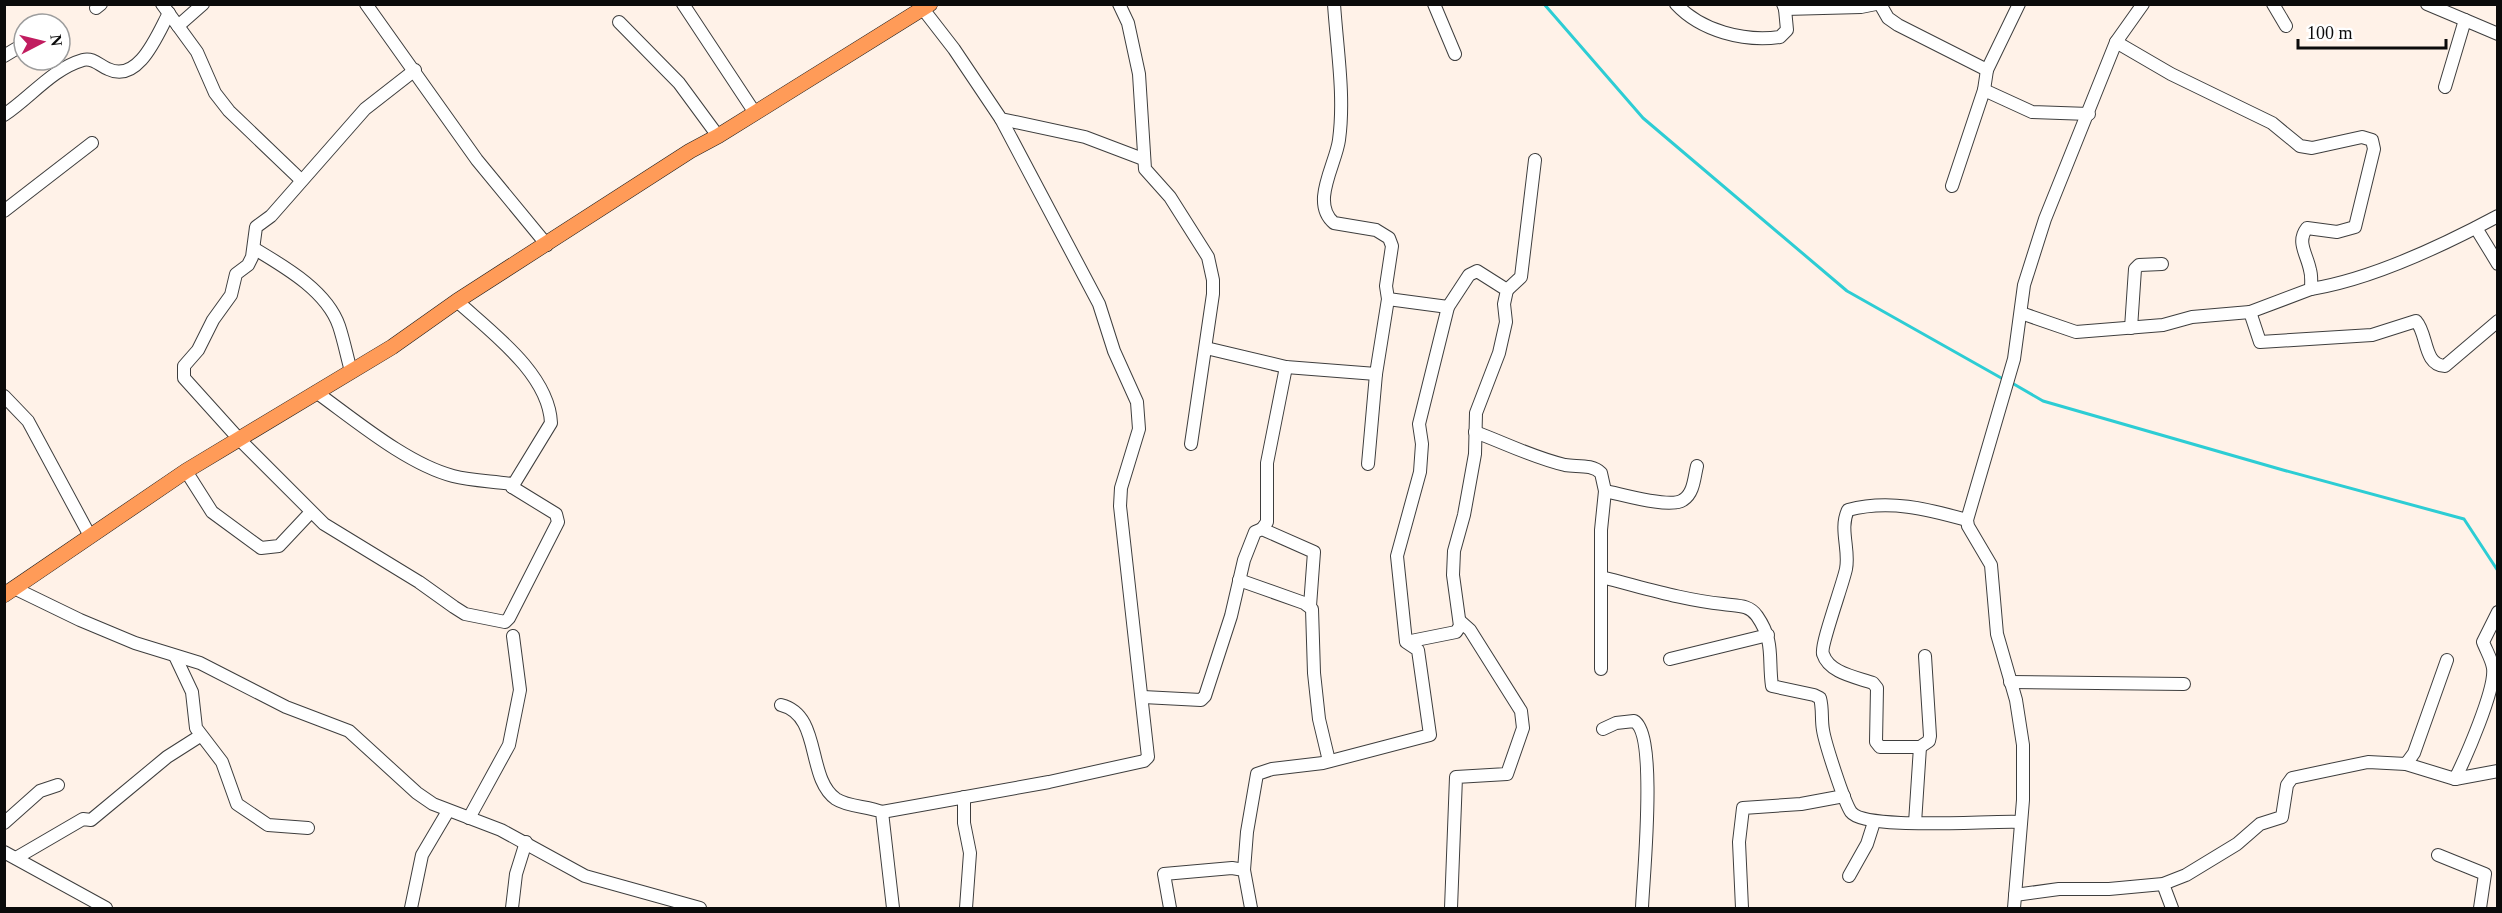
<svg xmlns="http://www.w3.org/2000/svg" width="2502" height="913" font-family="'Times New Roman',serif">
<rect width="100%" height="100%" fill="#fff2e8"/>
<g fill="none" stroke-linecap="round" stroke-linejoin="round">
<!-- stream -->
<g stroke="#2dcdd4" stroke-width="3">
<path d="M1544,4L1643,118L1847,291L2003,379"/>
<path d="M2012,383L2043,401L2283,470L2464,519L2498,571"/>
</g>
<!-- minor casing -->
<g stroke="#3e3e3e" stroke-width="14">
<g id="minor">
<path d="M162,4L197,52L215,93L229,111L301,180"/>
<path d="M366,4L477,160L547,245"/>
<path d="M683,4L755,113"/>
<path d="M1119,4L1128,23L1139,74L1145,169L1170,197L1208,257L1213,280V294L1191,444"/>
<path d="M1434,4L1455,54"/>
<path d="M1676,4C1701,31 1744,42 1780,37L1787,30L1785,9"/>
<path d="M1783,4L1785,9L1861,7L1876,4"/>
<path d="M1880,4L1888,18L1898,25L1987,70"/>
<path d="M2273,4L2286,26"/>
<path d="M2427,4L2465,20"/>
<path d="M96,8L101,4"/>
<path d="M923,9L954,49L1001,119L1085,137L1143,159"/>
<path d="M619,22L679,83L718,136"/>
<path d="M178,26L203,4"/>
<path d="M2116,42L2171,74L2272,123L2300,146L2312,148L2362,137L2372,140L2374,149L2355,227L2337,232L2307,228C2296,242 2307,254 2310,270C2312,276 2311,283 2311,289L2250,312"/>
<path d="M4,56L24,44"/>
<path d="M415,70L365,109L271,216L256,227L252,257L248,265L236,274L231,295L213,320L198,350L184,366V378L239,439L324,524L419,582L454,607L465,614L505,622L509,618L558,522L556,514L512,487"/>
<path d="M2445,87L2465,20L2498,34"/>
<path d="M1984,90L2032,112L2089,114"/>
<path d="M4,115C31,97 52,69 83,60C93,57 100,66 108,69C139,84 158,33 169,13"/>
<path d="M1952,186L1984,90L1987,70L2019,4"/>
<path d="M4,211L92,143"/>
<path d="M2476,228L2498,264"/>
<path d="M255,249C285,267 327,291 339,326C344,341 347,357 351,371"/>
<path d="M2311,289C2373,279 2442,246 2498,216"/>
<path d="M1507,290L1521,277L1535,160"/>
<path d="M1388,299L1448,307"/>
<path d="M2021,313L2076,332L2163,325L2192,317L2250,312L2260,342L2372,335L2416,321C2428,334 2423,365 2445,366L2498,321"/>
<path d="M2131,328L2135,269L2139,265L2162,264"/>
<path d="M1206,348L1286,367L1376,374L1388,299L1386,286L1392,246L1389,238L1376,230L1334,223C1310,203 1336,164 1339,140C1345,96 1337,49 1334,4"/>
<path d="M316,392C355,420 407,464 453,476C472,481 493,481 512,484V487L551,423C549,374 491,332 457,301"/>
<path d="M4,396L28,421L90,536"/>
<path d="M1475,432C1505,443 1534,458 1565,465C1577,467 1592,464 1601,473L1605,491L1601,530V669"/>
<path d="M1368,464L1376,374"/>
<path d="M186,471L212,512L261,548L279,546L310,513"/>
<path d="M1605,491C1621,494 1670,509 1683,500C1694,493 1694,478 1697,466"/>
<path d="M1262,529L1267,522V463L1286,367"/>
<path d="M1601,577C1642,587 1682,600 1723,604C1736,606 1749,604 1757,616C1775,642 1768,658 1772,686L1814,695L1820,698C1823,709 1821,719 1823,730C1825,743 1844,802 1851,812C1865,831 1992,820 2021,822"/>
<path d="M1239,580L1304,603L1312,609L1314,673L1319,719L1329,761"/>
<path d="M14,588L80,620L135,643L200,663L286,707L349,731L417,793L433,804L501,830L585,876L700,908"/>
<path d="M175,656L192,692L196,728L222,762L237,804L268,825L308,828"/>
<path d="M1670,659L1768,635"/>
<path d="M2010,682L2184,684"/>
<path d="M1143,697L1201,700L1205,696L1231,616L1244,560L1255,532L1262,529L1314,552L1310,606"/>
<path d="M781,705C822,715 806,778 836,799C848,807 868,806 882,812L893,908"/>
<path d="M1603,729L1616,723L1634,721C1658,734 1643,878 1642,908"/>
<path d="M1920,747L1929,741L1930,736L1925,656"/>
<path d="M2406,764L2455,779C2465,759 2496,689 2493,668C2492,660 2486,650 2483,642L2498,612"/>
<path d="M2455,779L2498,771"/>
<path d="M964,797V823L970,853L966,908"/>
<path d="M882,812L1049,782L1144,761L1148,757L1120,506L1121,488L1139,429L1137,402L1114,351L1099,304L1001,119"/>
<path d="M469,818L509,745L520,690L513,636"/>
<path d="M4,823L40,791L58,785"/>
<path d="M1915,823L1920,747H1880L1876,742L1877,688L1873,683C1856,677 1829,673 1823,654C1820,646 1843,584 1846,569C1850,550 1839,529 1848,510C1889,499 1927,509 1967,520"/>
<path d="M4,852L106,908"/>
<path d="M2438,855L2485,874L2480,908"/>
<path d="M16,858L83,819L91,820L167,757L200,736"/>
<path d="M1244,870L1247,832L1257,774L1272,769L1323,763L1430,735L1418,650L1406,642L1397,556L1420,472L1422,444L1419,424L1448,307L1469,275L1477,271L1507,290L1504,304L1506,322L1499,353L1476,413L1475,454L1464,515L1454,551L1453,575L1460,626L1456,632L1406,642"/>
<path d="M1849,876L1867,844L1874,822"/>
<path d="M2163,884L2172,908"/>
<path d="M2015,895L2059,889H2109L2163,884L2186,875L2237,844L2260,824L2282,817L2287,785L2292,778L2368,762L2406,764L2414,753L2447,660"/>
<path d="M411,908L422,855L448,811"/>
<path d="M512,908L516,874L526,842"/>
<path d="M1170,908L1164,874L1232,868L1244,870L1251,908"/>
<path d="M1451,908L1456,777L1507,774L1523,728L1521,711L1470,630L1461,622"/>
<path d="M1742,908L1739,842L1743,808L1801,804L1844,796"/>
<path d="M2014,908L2023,800V745L2016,700L1997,634L1991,565L1968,526L1967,520L2014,359L2024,285L2045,219L2116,42L2143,4"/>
</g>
</g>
<!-- major casing -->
<g stroke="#1c1c1c" stroke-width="16">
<path id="major" d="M4,595L186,471L392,347L457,301L690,151L718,136L930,4"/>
</g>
<!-- minor -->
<use href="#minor" stroke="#fff" stroke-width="12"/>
<!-- major -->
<use href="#major" stroke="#ff9b58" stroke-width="15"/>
</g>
<!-- border -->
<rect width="2502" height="913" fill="none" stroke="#0b0b0b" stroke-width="12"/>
<!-- north arrow -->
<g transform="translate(42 42) rotate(83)"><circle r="28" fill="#ffffff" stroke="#9d9d9d" stroke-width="1.5"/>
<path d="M0-4.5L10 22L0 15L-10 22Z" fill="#c11c5f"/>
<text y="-9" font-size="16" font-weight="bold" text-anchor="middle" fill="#0b0b0b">N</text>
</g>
<!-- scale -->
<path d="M2298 39v9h148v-9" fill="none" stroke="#0b0b0b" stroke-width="3"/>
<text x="2307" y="39" font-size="18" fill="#0b0b0b" stroke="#ffffff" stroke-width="4.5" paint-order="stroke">100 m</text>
</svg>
